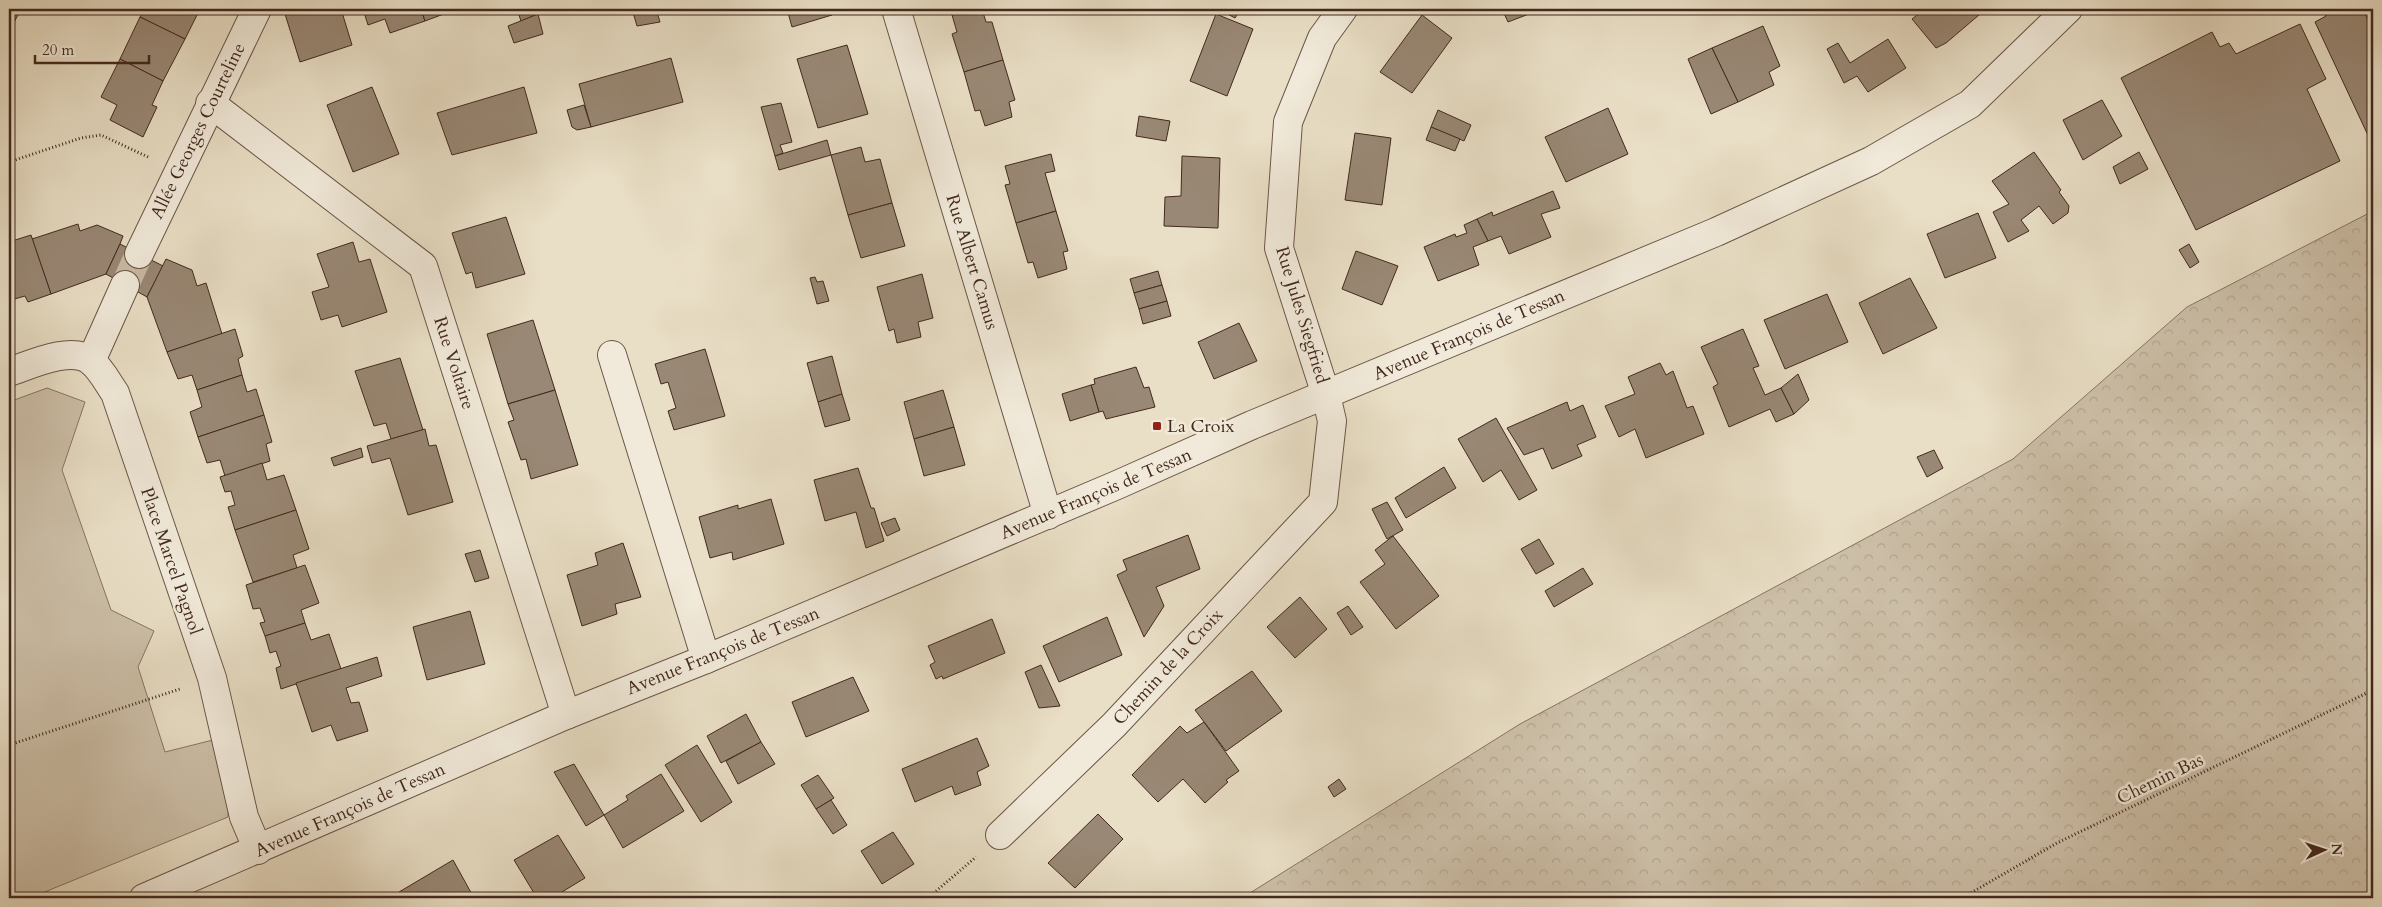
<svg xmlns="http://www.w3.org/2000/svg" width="2382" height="907" font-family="Cardo,serif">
<defs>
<pattern id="forest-crowns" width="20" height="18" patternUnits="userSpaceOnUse" patternTransform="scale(1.25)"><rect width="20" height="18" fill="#cdc0a9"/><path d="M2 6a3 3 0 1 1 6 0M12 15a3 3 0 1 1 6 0" fill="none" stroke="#b1a591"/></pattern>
</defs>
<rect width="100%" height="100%" fill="#e9dfc6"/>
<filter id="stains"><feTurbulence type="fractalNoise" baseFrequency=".004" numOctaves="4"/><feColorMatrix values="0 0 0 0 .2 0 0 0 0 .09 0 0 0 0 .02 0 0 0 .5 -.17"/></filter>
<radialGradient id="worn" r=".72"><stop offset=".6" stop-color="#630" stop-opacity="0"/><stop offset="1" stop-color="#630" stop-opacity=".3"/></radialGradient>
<!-- forest -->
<path fill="url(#forest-crowns)" stroke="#887464" d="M2373,211V898H1242L1520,724L2013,459L2187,307Z"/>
<!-- park -->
<path fill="#cdc0a9" stroke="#887464" d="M47,388L85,402L62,470L111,610L154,631L138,667L165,752L213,740L229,792L228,817L30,898H9V402Z"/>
<!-- building -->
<g fill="#998875" stroke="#43291e">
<path d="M9,9H21L9,32Z"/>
<path d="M145,9H200L185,39L140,17Z"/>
<path d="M302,9H341L352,45L300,62L285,14Z"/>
<path d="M363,9H421L425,21L390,33L385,19L368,25Z"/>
<path d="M421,9H457L425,21Z"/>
<path d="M517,9H543L544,12L521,21Z"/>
<path d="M632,9H656L660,22L637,26Z"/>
<path d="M787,9H830L832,15L792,27Z"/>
<path d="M975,9H982L986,22H992L1003,60L964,72L952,34L957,32L952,15Z"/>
<path d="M1218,9H1241L1235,18Z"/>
<path d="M1502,9H1542L1508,22Z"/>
<path d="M1925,9H1986L1946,43L1936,48L1912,19Z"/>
<path d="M2323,9H2363L2373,31V146L2315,22L2326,16Z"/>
<path d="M538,14L543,34L514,43L508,26Z"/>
<path d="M1216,14L1253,29L1227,96L1190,81Z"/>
<path d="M1422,15L1452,38L1412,93L1380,72Z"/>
<path d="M140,17L185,39L163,81L120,59Z"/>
<path d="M2300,24L2326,79L2307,89L2340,161L2196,230L2121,78L2212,32L2220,47L2229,43L2236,54Z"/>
<path d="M1763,26L1780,66L1769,72L1774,85L1738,102L1712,48Z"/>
<path d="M1888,39L1906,68L1868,92L1857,76L1844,83L1827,49L1838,43L1850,63Z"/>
<path d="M847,45L868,114L818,128L797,59Z"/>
<path d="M1712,48L1738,102L1711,114L1688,59Z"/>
<path d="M671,58L683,102L591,127L579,84Z"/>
<path d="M120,59L163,81L152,105L157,107L143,137L110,120L117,105L101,97Z"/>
<path d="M1003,60L1015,100L1009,102L1012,117L985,126L980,110L975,111L964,72Z"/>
<path d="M372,87L399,154L353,172L327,105Z"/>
<path d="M524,87L537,133L452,155L437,113Z"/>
<path d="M2102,100L2122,136L2083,160L2063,120Z"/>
<path d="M781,103L792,142L780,145L783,153L775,156L761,107Z"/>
<path d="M584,105L591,127L577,130L572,127L567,110Z"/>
<path d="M1608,108L1628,154L1566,182L1545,137Z"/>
<path d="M1438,110L1471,125L1464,141L1431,127Z"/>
<path d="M1139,116L1170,121L1166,141L1136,136Z"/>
<path d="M1431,127L1460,139L1455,151L1426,140Z"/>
<path d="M1355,133L1391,138L1382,205L1345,200Z"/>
<path d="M827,140L831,155L779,170L775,156Z"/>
<path d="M861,147L865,162L880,159L892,203L848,215L831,155Z"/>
<path d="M2034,152L2061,190L2059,192L2069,206L2068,213L2053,224L2039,206L2021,220L2029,231L2008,242L1993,212L2009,204L1992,181Z"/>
<path d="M2139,152L2148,169L2120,184L2113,167Z"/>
<path d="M1051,154L1055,171L1045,173L1056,211L1016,223L1005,185L1010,184L1005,166Z"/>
<path d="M1182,156L1220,158L1218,228L1164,226L1165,197L1181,196Z"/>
<path d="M1553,191L1560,208L1541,214L1551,237L1509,254L1501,236L1488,241L1477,219L1492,212L1493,216Z"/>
<path d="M892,203L905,246L861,258L848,215Z"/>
<path d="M1056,211L1068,251L1063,252L1067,269L1038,278L1033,262L1028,263L1016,223Z"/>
<path d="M1978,213L1996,258L1945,278L1927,234Z"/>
<path d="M506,217L525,274L476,288L472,272L466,274L452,233Z"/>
<path d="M1477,219L1488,241L1473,247L1479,265L1438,281L1424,247L1455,234L1456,237L1467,233L1464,225Z"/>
<path d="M78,224L80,231L97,225L123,236L120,244L106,274L51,294L32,239Z"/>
<path d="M31,235L51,294L28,302L25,296L11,300L14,306L9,308V242Z"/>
<path d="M353,242L359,262L370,259L387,312L342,327L338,315L321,320L312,292L329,287L317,254Z"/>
<path d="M120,244L163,266L147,297L106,274Z"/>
<path d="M2189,244L2199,262L2190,268L2179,250Z"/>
<path d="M1356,251L1398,266L1382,305L1342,289Z"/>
<path d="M166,259L192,270L197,286L206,283L222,334L167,352L147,297Z"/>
<path d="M1158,271L1162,285L1134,293L1130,279Z"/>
<path d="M922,274L933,318L918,322L921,337L897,343L894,329L889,331L877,287Z"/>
<path d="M815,277L817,282L823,281L829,301L817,304L810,278Z"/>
<path d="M1910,278L1937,328L1883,354L1859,303Z"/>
<path d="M1162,285L1167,301L1139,309L1134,293Z"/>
<path d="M1827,294L1848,342L1785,369L1764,320Z"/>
<path d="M1167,301L1171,316L1143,324L1139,309Z"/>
<path d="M533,320L555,390L508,404L487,334Z"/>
<path d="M1239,323L1257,361L1214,379L1198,342Z"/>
<path d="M235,329L243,356L238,359L242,375L197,390L192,375L178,379L167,352Z"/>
<path d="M1743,329L1759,366L1753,368L1765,395L1781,388L1794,414L1776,422L1770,409L1729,427L1713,387L1718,384L1701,347Z"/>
<path d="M705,349L725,416L674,430L668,411L676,408L668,382L661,384L655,364Z"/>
<path d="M832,356L842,394L818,402L807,363Z"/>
<path d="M400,358L423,430L391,439L386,423L374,426L355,371Z"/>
<path d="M1660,363L1666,375L1673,371L1687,408L1693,406L1704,434L1646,458L1635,429L1619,437L1605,406L1635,394L1628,377Z"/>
<path d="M1136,367L1144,388L1149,387L1155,407L1106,419L1103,411L1099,412L1091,385L1095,384L1094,379Z"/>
<path d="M1798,374L1809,400L1794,414L1781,388Z"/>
<path d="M242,375L247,392L256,389L264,415L198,437L190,412L202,407L197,390Z"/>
<path d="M1091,385L1099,412L1070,421L1062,394Z"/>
<path d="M555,390L578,465L531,479L526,459L521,460L508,422L514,420L508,404Z"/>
<path d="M943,390L954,427L914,439L904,402Z"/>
<path d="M842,394L850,420L825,427L818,402Z"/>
<path d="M1567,402L1570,411L1583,405L1596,437L1577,445L1582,456L1552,469L1543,448L1524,455L1507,428Z"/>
<path d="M264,415L272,442L266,444L270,461L225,476L220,460L207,463L198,437Z"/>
<path d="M1496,418L1537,490L1519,500L1501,470L1483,482L1458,439Z"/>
<path d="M954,427L965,465L924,476L914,439Z"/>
<path d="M425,429L429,446L436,445L453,502L408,515L390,458L372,463L367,446Z"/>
<path d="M361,448L363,457L334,466L331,458Z"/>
<path d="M1934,450L1943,468L1927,477L1917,457Z"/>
<path d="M262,463L267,480L284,475L296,510L235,530L228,507L235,505L231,491L225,492L220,477Z"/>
<path d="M1444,467L1456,488L1406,518L1395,498Z"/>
<path d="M858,468L871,508H874L884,541L866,548L856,512L825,521L814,480Z"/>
<path d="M771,499L784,544L733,560L732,552L710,558L699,517L738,505V509Z"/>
<path d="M1387,502L1403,530L1387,539L1372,509Z"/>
<path d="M296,510L309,549L293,555L297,568L253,582L235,530Z"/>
<path d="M895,518L900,530L887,536L881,523Z"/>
<path d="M1188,535L1200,569L1156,587L1164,606L1144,637L1117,575L1127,570L1123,560Z"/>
<path d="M1393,536L1439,596L1396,629L1360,582L1385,564L1375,550Z"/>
<path d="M1539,539L1554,564L1536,574L1521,549Z"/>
<path d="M623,543L641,597L615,604L617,614L582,626L567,575L598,565L595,553Z"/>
<path d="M480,550L489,578L475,582L465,554Z"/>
<path d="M305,565L319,603L301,610L305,623L265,636L260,623L265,622L260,608L253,609L246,585Z"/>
<path d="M1583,568L1593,584L1554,607L1545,591Z"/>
<path d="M1300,597L1327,629L1295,658L1267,627Z"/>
<path d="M1348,606L1363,627L1351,635L1337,613Z"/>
<path d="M470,611L485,664L427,680L413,627Z"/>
<path d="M1107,617L1122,655L1059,682L1043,646Z"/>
<path d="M992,619L1005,653L943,679L942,676L936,679L930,665L935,662L928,646Z"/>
<path d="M305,623L311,640L329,634L341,669L281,689L276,668L281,666L276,651L270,653L265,636Z"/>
<path d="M377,657L382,676L346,688L351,703L359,702L368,731L337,741L331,725L312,732L296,683Z"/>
<path d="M1041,665L1060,706L1039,708L1025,672Z"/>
<path d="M1252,671L1282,711L1226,751L1195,710Z"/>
<path d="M853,677L869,711L806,737L792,702Z"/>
<path d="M746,714L761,742L721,763L707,736Z"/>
<path d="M1204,722L1239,771L1226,780L1228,782L1205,803L1183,779L1158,802L1132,775L1180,726L1187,733Z"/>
<path d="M977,738L989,766L977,772L981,785L955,795L952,786L915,802L902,769Z"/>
<path d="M761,742L775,764L738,784L726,761Z"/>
<path d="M697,745L732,802L701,822L665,765Z"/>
<path d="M574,764L604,815L586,826L554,772Z"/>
<path d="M661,774L684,811L623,848L604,815L628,800L626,796Z"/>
<path d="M818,775L834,798L816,809L801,785Z"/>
<path d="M1339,779L1346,789L1334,797L1328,787Z"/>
<path d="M831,800L847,825L833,834L816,809Z"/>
<path d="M1098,814L1123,839L1075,888L1048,863Z"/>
<path d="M893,832L914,864L882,884L861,851Z"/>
<path d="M558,835L585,878L552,898H537L514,860Z"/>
<path d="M453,860L474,898H403L399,892Z"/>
</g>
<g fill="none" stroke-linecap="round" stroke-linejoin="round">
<!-- minor-tunnel -->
<path stroke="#c8bba4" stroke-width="28" stroke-dasharray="28 14" stroke-linecap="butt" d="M125,285L139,254"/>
<!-- minor casing -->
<g stroke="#6c5648" stroke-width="30">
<g id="minor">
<path d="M896,9L1048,515"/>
<path d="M210,103L423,266L566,715"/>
<path d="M139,254L257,9"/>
<path d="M612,355L706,659"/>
<path d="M91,361L125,285"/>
<path d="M9,372C30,365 72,345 91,361C101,369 108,383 115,393L212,678L244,817L258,850"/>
<path d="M1000,835L1114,725L1323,502L1332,421L1326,395L1279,248L1288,122L1322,38L1343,9"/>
</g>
</g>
<!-- tertiary casing -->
<g stroke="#6c5648" stroke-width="30">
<path id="tertiary" d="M144,898L566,715L706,659L1117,485L1252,425L1716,232L1871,161L1970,104L2068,9"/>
</g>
<!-- path -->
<g stroke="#43291e" stroke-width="3" stroke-dasharray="1 2.5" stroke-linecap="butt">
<path d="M9,162L81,138L101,135L148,157"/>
<path d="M9,745L180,689"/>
<path d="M928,898L976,857"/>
<path d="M1962,898L2057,843L2373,690"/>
</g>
<!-- minor -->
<use href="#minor" stroke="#f1eada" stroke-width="28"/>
<!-- tertiary -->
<use href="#tertiary" stroke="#f1eada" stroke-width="28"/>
</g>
<!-- markers -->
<rect fill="#8f2418" stroke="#f1eada" stroke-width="2" x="1152" y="421" width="10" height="10" rx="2.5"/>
<g text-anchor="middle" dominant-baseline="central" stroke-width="5" stroke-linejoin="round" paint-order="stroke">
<!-- street labels -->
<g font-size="18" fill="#43291e" stroke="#f1eada">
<text transform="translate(198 131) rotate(-64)">Allée Georges Courteline</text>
<text transform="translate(972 262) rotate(73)">Rue Albert Camus</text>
<text transform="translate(1302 315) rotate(73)">Rue Jules Siegfried</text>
<text transform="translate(1469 335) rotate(-23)">Avenue François de Tessan</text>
<text transform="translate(454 363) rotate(72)">Rue Voltaire</text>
<text transform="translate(1096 494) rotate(-23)">Avenue François de Tessan</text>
<text transform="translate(171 561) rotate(71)">Place Marcel Pagnol</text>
<text transform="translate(723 651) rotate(-22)">Avenue François de Tessan</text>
<text transform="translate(1168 667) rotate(-47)">Chemin de la Croix</text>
<text transform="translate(2160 779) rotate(-26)">Chemin Bas</text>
<text transform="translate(350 810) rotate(-24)">Avenue François de Tessan</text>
</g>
<!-- poi labels -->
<g font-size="18" fill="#43291e" stroke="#f1eada" text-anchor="start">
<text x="1167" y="426">La Croix</text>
</g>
</g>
<!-- margin -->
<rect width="2382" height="907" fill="none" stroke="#e9dfc6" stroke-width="30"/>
<rect x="10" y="10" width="2362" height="887" fill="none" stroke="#43291e" stroke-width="2.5"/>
<rect x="15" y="15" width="2352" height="877" fill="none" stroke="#43291e"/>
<!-- north arrow -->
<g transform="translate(2324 850) rotate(87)" stroke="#f1eada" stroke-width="4" paint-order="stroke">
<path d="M0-4L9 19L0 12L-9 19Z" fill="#43291e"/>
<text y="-8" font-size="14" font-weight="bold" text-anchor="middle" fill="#43291e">N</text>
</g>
<!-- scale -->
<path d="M35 55v8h114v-8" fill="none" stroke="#43291e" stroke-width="2.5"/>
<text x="42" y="55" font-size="15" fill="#43291e" stroke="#f1eada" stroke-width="4" paint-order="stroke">20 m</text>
<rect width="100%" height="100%" filter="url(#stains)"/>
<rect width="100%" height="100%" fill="url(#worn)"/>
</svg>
